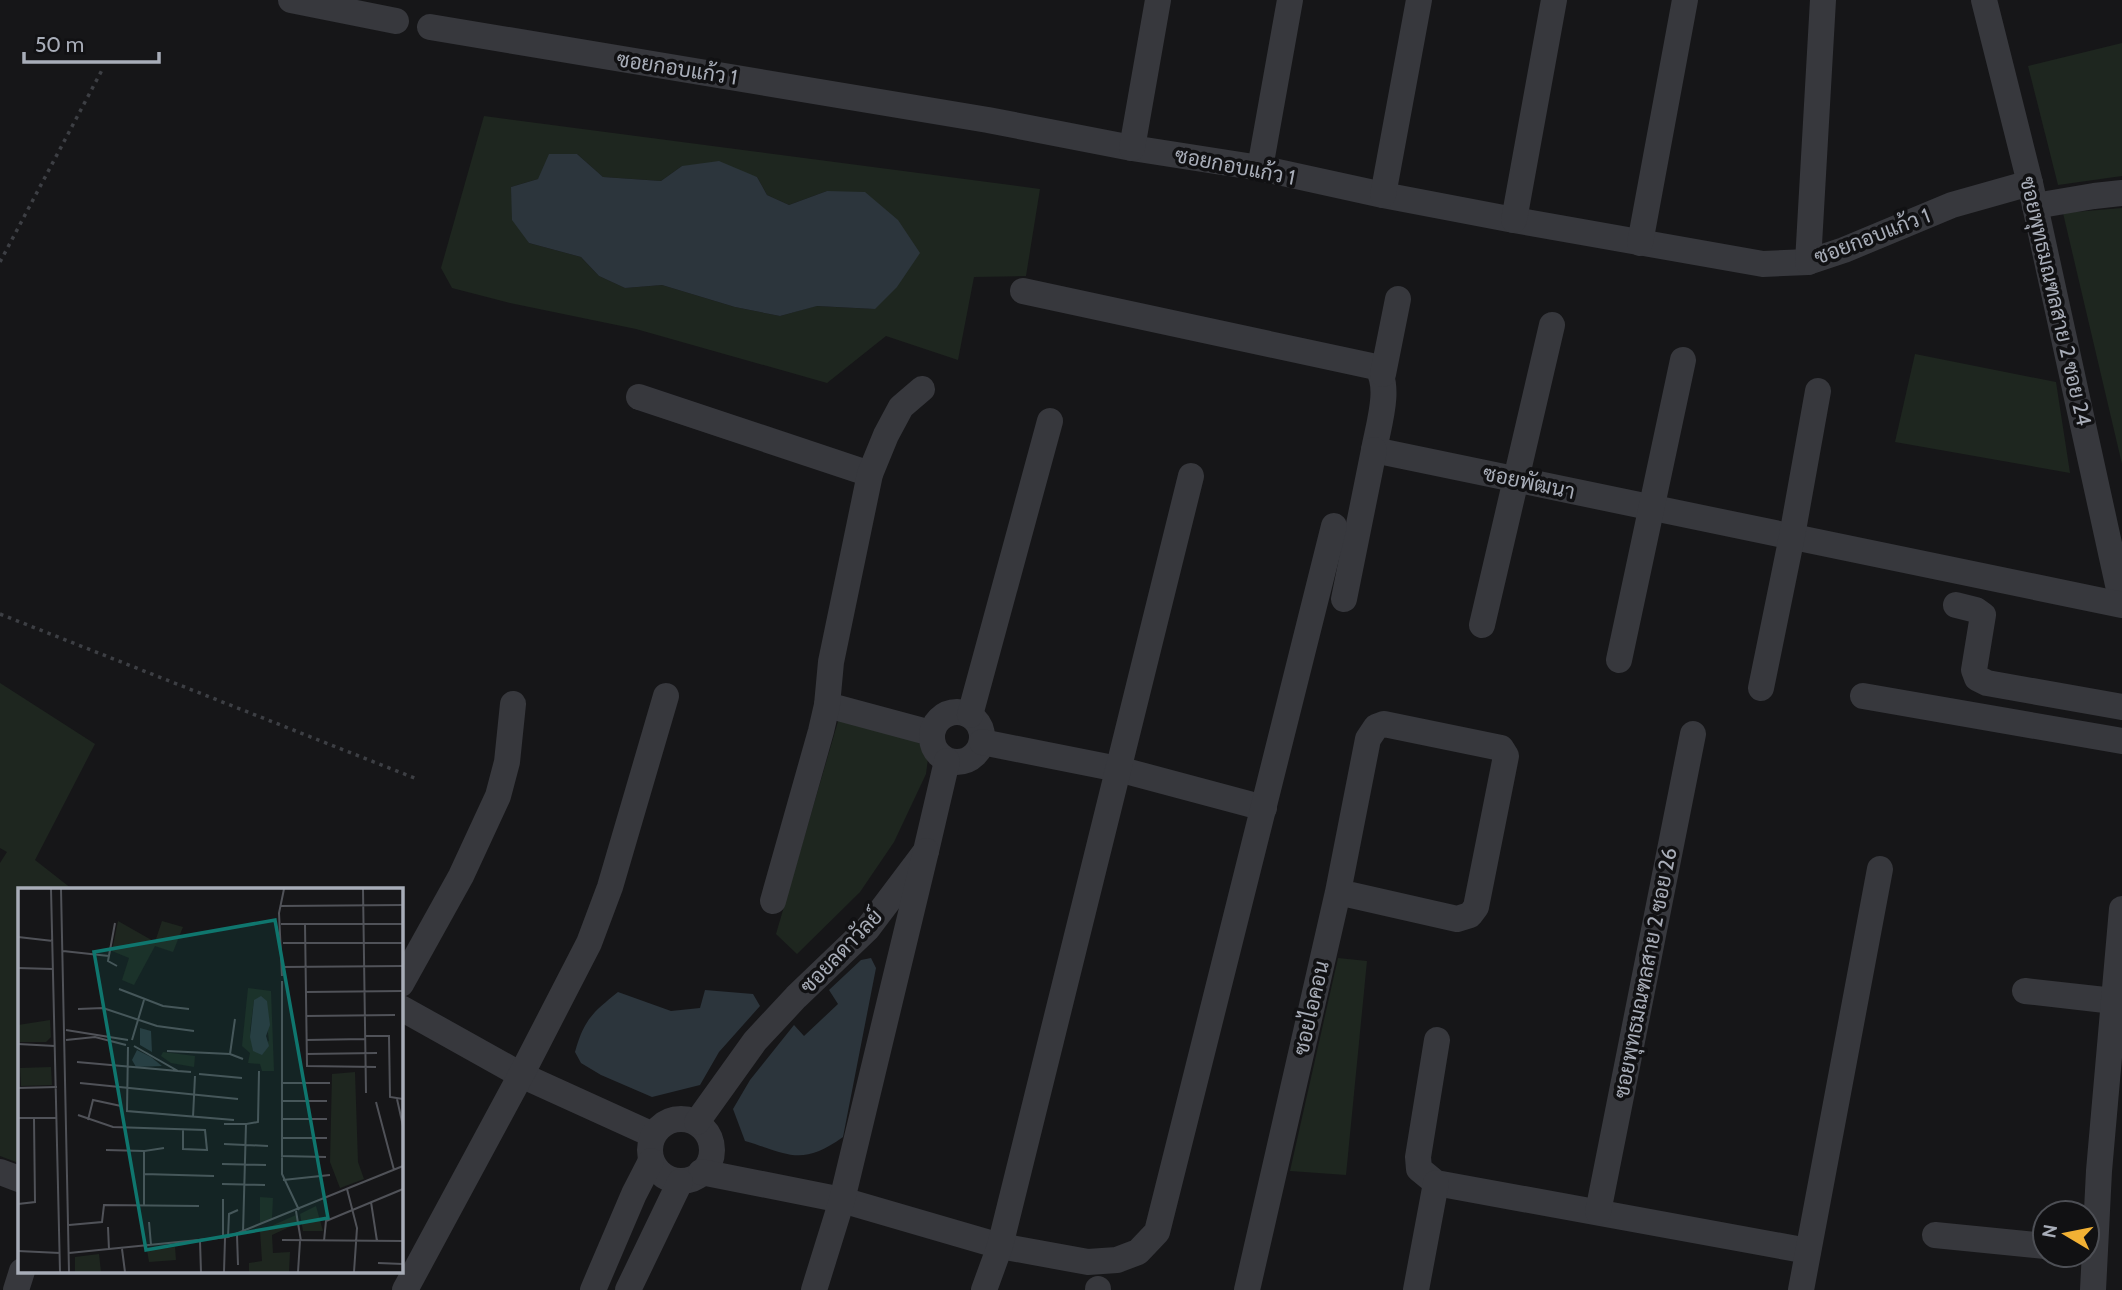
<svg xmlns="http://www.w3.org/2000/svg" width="2122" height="1290" font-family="Cabin,Sarabun,sans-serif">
<rect width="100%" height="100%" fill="#161618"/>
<!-- green -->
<g fill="#1e261f" fill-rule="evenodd">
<path d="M2122,43V176L2058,185L2028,66Z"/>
<path d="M484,116L1040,189L1026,276L974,277L958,360L886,336L827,383L636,329L510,303L452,288L441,268ZM577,154L603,177L661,181L682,166L757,177L767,195L789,205L827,191L875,309L816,306L780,316L735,307L662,285L625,288L599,276L581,257L529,243L511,187L538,179Z"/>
<path d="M2122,208V464L2063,213Z"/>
<path d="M1915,354L2056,382L2070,473L1895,442Z"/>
<path d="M0,683L95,744L35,860L72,889H19V1157L16,1162L0,1156V863L7,852L0,848Z"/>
<path d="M839,718L916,741L929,751L926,774L894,842L860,892L797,954L776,934Z"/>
<path d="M1338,958L1367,961L1346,1175L1290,1171Z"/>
</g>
<!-- water -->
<g fill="#2c353c">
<path d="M549,154H577L603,177L661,181L682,166L719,161L757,177L767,195L789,205L827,191L865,192L898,220L920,253L897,287L875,309L817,306L780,316L735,307L662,285L625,288L599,276L581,257L529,243L512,220L511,187L538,179Z"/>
<path d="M871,958L876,968L843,1137C801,1167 789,1154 745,1141L733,1109L750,1080L794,1025L804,1036L838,1004L829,990L861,960Z"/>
<path d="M705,990L753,994L760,1006L719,1052L700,1085L652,1097L601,1075L581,1063L575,1052C584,1020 592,1013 618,992L671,1011L700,1008Z"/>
</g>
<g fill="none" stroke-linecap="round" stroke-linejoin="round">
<!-- path -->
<g stroke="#3d3f44" stroke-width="3.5" stroke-dasharray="3.5 5" stroke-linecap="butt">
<path d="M0,262L102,70"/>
<path d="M0,614L417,779"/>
</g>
<!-- minor -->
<g stroke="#37383d" stroke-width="26">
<path d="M291,0L396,21"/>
<path d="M1984,0L2030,183L2122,603"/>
<path d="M430,27L988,120L1132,148L1260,168L1383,195L1514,220L1763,264L1808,262L1844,250L1952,205L2030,183"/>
<path d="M1132,148L1158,0"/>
<path d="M1260,168L1290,0"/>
<path d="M1383,195L1419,0"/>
<path d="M2035,206L2094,196L2122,193"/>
<path d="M1514,220L1554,0"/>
<path d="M1640,243L1685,0"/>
<path d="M1808,262L1823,0"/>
<path d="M1023,291L1376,367C1392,385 1378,427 1374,450L2122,605"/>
<path d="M1383,374L1398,299"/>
<path d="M639,397L870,474"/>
<path d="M1344,599L1374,450"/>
<path d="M1956,605L1976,610L1983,615L1974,670L1977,678L1987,683L2122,707"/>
<path d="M1482,625L1552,325"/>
<path d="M1619,660L1683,360"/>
<path d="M1761,688L1792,536L1818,391"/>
<path d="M1863,696L2122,741"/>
<path d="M827,705L931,733"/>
<circle cx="957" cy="737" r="25"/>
<path d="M970,715L1050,421"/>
<path d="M982,742L1118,769L1264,808"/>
<path d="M773,901L821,731L827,705L831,662L870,474L886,435L901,407L922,389"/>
<path d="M401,984L461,876L498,796L507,762L513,704"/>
<path d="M2025,991L2114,1001"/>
<path d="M401,1008L521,1075L653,1135"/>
<path d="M1437,1040L1418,1157L1419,1169L1436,1183L1808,1251"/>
<circle cx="681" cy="1150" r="31"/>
<path d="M697,1122L755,1041L796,997L868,928L926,851L947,761"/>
<path d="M0,1172L19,1179"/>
<path d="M701,1172L842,1200L1000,1246L1088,1262L1117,1260L1138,1252L1157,1232L1334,526"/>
<path d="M1598,1212L1693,734"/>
<path d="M1935,1235L2045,1246"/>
<path d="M16,1290L22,1271"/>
<path d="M405,1290L521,1075L589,943L610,887L666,696"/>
<path d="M593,1290L634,1194L651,1161"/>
<path d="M628,1290L680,1182"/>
<path d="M814,1290L842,1200L926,851"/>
<path d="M984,1290L1000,1246L1191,476"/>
<path d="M1098,1290V1289"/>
<path d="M1247,1290L1338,892L1368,739L1376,727L1384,724L1501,748L1506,756L1476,907L1470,915L1457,919L1338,892"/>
<path d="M1416,1290L1436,1183"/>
<path d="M1801,1290L1880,869"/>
<path d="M2093,1290L2099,1171L2122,909"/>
</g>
</g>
<g text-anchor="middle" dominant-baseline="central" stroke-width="7" stroke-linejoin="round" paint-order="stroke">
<!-- street labels -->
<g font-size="21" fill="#a8adb8" stroke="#111113">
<text transform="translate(677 68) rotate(9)">ซอยกอบแก้ว 1</text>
<text transform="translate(1235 166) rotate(11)">ซอยกอบแก้ว 1</text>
<text transform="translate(1872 236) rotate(-21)">ซอยกอบแก้ว 1</text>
<text transform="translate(2056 301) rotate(77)">ซอยพุทธมณฑลสาย 2 ซอย 24</text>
<text transform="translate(1529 482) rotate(12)">ซอยพัฒนา</text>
<text transform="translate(841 951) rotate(-46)">ซอยลดาวัลย์</text>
<text transform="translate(1645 973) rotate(-79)">ซอยพุทธมณฑลสาย 2 ซอย 26</text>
<text transform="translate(1311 1008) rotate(-77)">ซอยไอคอน</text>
</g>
</g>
<!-- overview -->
<g transform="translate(18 888)">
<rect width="385" height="385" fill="#161618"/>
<path d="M100,33L137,54L144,33L165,39L155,64L137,58L116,97L104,92L111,70L94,63ZM230,100L253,103L256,183H244L242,176L230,175L232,165L224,158ZM236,112L247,121L251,153L235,162L232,143ZM32,132L33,149L28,154H0V137ZM145,164L177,168L176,179L153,175L143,168ZM33,179L34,197L3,198L2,180ZM337,184L340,274L346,291L322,300L312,274L314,186ZM242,309L255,310L254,330L242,335ZM298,318L305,343H285L282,326ZM278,327L280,335L254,347L255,365L272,364L271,384H231V375L244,373L242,343ZM157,359L158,372L131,374L129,362ZM81,366L83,384H57V369Z" fill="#1e261f" fill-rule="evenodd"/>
<path d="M243,108L249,113L252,137L248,148L251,158L244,167L235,163L232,149L236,112ZM122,140L133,143L134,164L122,157ZM119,162L133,169L144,178L118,179L114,172Z" fill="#2c353c"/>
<path fill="none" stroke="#505258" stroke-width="2" d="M33,1L42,384M43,1L51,384M345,1L348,205M262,18L385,17M97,35L90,73L99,78M263,36H385M287,36L289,178L358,179M0,49L35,53M265,55H385M45,63L91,68M264,79L385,78M0,80L35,81M264,88L261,25L266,1M264,93V286L281,322M101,101L145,118L171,121M288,104L385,103M60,121L85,120L139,138L176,143M288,128L377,127M48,142L110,152M347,148H371L372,209L385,211M48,152L77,149L108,157M114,152L126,112M288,152L347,151M0,156L37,158M116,158L160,183L173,184M110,159L109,223L216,232M149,163L212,166L225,171M212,166L217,131M288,166L359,165M59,174L160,183M181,186L224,190M62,195L220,211M264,195H312M0,200L39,199M379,211L385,238M264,213H309M358,214L376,282M60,227L95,239L187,242L189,262L165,261V242M175,229L177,188M0,230H39M264,231H309M70,232L75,212L103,218M206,236H228M264,250H309M206,256L250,258M88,262L126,263M263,268L308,269M204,276L248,277M126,286L196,288M265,292L312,287M204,296L247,297M329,301L339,340L336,384M205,311V350M353,314L359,353M0,316L17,314L16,230M126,317V263L146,260M278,323L283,353M131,334L133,357M51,337L84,334L86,317L181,318M90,339L91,362M225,345L228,236L240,234L241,183M219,347L220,377M210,349L211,326L220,322M264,352L385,353M182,353L183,384M306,353L308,333L385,301M104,361L107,384M0,363L42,365M51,365L210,349L385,278M360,375L385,376M206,384L207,350M280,384L282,353"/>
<path fill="#0f766e" fill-opacity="0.15" stroke="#0f766e" stroke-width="3.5" d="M257,32L310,330L128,362L76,64Z"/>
<rect width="385" height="385" fill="none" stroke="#a8adb8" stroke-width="3.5"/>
</g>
<!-- north arrow -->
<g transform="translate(2066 1234) rotate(280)"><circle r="33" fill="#111113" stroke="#4d4f55" stroke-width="2"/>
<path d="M0-5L12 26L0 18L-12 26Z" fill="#f2b134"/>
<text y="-10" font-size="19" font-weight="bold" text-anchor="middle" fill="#a8adb8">N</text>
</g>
<!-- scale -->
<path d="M24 52v10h135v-10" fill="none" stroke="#a8adb8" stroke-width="3.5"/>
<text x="35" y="52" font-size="21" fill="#a8adb8" stroke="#111113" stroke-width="5" paint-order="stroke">50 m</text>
</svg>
